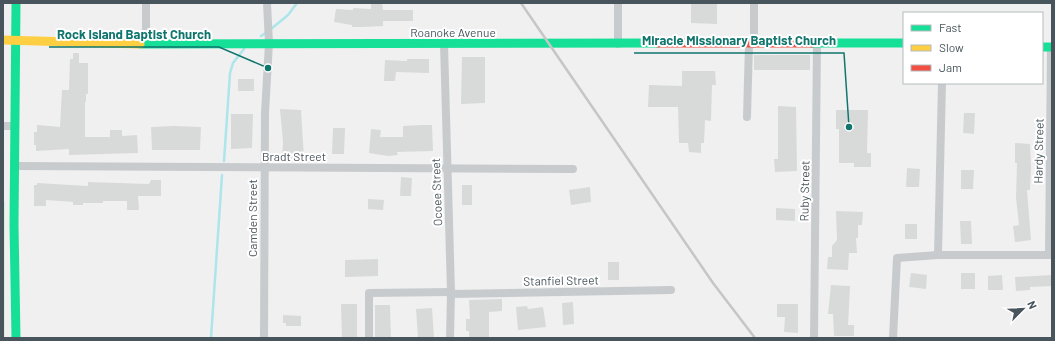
<svg xmlns="http://www.w3.org/2000/svg" width="1055" height="341" font-family="Barlow,sans-serif">
<rect width="100%" height="100%" fill="#f1f0f0"/>
<!-- green -->
<rect fill="#d6eedc" x="3" y="202" width="2" height="136"/>
<g fill="none" stroke-linecap="round" stroke-linejoin="round">
<!-- stream -->
<g stroke="#ace5ea" stroke-width="2.5">
<path d="M271,29L288,15L297,3"/>
<path d="M261,36L267,32"/>
<path d="M224,161L230,73L233,63L244,49"/>
<path d="M211,338L222,175"/>
</g>
</g>
<!-- building -->
<g fill="#d8d9d9">
<path d="M382,3L383,10H413V21H383V26L363,27H352V25L334,22L336,9L353,10V8L371,9V4Z"/>
<path d="M691,3H717V24L691,23Z"/>
<path d="M73,53H79V63H88V94H86V102H85V137H110V130H122V136L137,135L138,153L69,155V149L36,151V145H34V132H37V125L60,127L62,90H69L70,59H73Z"/>
<rect x="754" y="55" width="56" height="15"/>
<path d="M462,57H485V103L461,104Z"/>
<path d="M407,59H429V73L396,72L395,81H384L385,60L407,61Z"/>
<path d="M682,71H715L716,85H712L711,121L705,120L704,143H701V153L689,152L688,143H679L678,107H648L649,85L682,86Z"/>
<rect x="238" y="79" width="16" height="12"/>
<path d="M778,106L796,107L797,171L775,172L774,159H778Z"/>
<path d="M280,109L301,110L304,159H282L283,142Z"/>
<path d="M836,110H868L867,153H871V167H854V163H839V129H836Z"/>
<path d="M964,113H975L974,134L963,133Z"/>
<path d="M231,114H253L252,148L231,149Z"/>
<path d="M421,125H432L433,151L397,152L398,155L388,156L369,153L371,129L381,130L380,137H403V126Z"/>
<path d="M174,126L201,127L200,150H152L151,127Z"/>
<path d="M333,128H345L344,154H332Z"/>
<path d="M1015,143L1030,144L1031,167L1030,190H1027L1031,240L1015,242L1013,226L1019,225L1016,198L1017,163H1015Z"/>
<path d="M907,168L920,169L919,187H906Z"/>
<path d="M961,170H974L973,189H961Z"/>
<path d="M401,177L412,178L411,196H400Z"/>
<path d="M151,180H161V196H138L139,210H127V201H103V203H83V205H73V202L46,200V206H34V185H37V183L88,186V182L149,184Z"/>
<rect x="462" y="185" width="10" height="20"/>
<path d="M590,187L591,202L571,205L569,190Z"/>
<path d="M368,199L384,200L383,210L368,209Z"/>
<path d="M776,208L795,209V221L776,220Z"/>
<path d="M836,211L863,212L862,225H858V238H856L857,253H849L848,270L827,269L828,257H832V246L837,240Z"/>
<path d="M960,221H971L972,244H961Z"/>
<rect x="905" y="224" width="12" height="15"/>
<path d="M378,259V276L345,277V260Z"/>
<rect x="608" y="262" width="11" height="18"/>
<path d="M911,273L927,275L926,289L909,287Z"/>
<rect x="961" y="273" width="14" height="16"/>
<path d="M1002,275L1003,290H988V276Z"/>
<path d="M1052,275V286L1030,287V290L1016,291L1015,277Z"/>
<path d="M831,285L850,286L848,325H854V336H834L833,314H828Z"/>
<path d="M502,299V311L489,312V338H469V331H466V319H470L469,300Z"/>
<path d="M573,302L574,324L563,325L562,303Z"/>
<path d="M341,304H357V338H342Z"/>
<path d="M777,304H798V333L784,332L785,317H777Z"/>
<path d="M375,305H390L391,338H375Z"/>
<path d="M527,306L528,309L543,307L546,327L518,330L516,307Z"/>
<path d="M432,308L434,338H418L416,309Z"/>
<path d="M283,315L301,316V326H286V323H283Z"/>
</g>
<g fill="none" stroke-linecap="round" stroke-linejoin="round">
<!-- street -->
<g stroke="#c8cbcd" stroke-width="8">
<path d="M754,3V44"/>
<path d="M146,44V3"/>
<path d="M444,44L451,292L450,338"/>
<path d="M618,44V3"/>
<path d="M747,117L749,44"/>
<path d="M3,126H15"/>
<path d="M15,166L573,169"/>
<path d="M1049,254L1051,47"/>
<path d="M938,255L942,83"/>
<path d="M451,294L671,290"/>
<path d="M264,338L265,113L269,43L267,3"/>
<path d="M369,338V293L451,292"/>
<path d="M814,338L817,44"/>
<path d="M893,338L897,258L938,255H1052"/>
</g>
<!-- fast -->
<g stroke="#16e098" stroke-width="9">
<path d="M16,3L14,225L16,338"/>
<path d="M812,43H904"/>
<path d="M140,44L658,43"/>
<path d="M1042,47H1052"/>
</g>
<!-- slow -->
<path stroke="#ffcf43" stroke-width="9" d="M3,40L140,44"/>
<!-- jam -->
<path stroke="#f24e42" stroke-width="9" d="M658,43H812"/>
<!-- rail -->
<path stroke="#c4c6c7" stroke-width="2.5" d="M521,3L713,283L755,338"/>
</g>
<g text-anchor="middle" dominant-baseline="central" stroke-width="4" stroke-linejoin="round" paint-order="stroke">
<!-- street labels -->
<g font-size="12" fill="#48555c" stroke="#fff">
<text x="453" y="32">Roanoke Avenue</text>
<text transform="translate(1038 151) rotate(-89)">Hardy Street</text>
<text x="294" y="156">Bradt Street</text>
<text transform="translate(804 191) rotate(-89)">Ruby Street</text>
<text transform="translate(436 192) rotate(-92)">Ocoee Street</text>
<text transform="translate(252 218) rotate(-90)">Camden Street</text>
<text transform="translate(561 280) rotate(-1)">Stanfiel Street</text>
</g>
</g>
<!-- callouts -->
<path fill="none" stroke="#0f766e" stroke-width="1.5" d="M268 68L219 47H49M849 127L844 53H634"/>
<g fill="#0f766e" stroke="#fff" stroke-width="1.5">
<circle cx="268" cy="68" r="4"/>
<circle cx="849" cy="127" r="4"/>
</g>
<g font-size="13" text-anchor="middle" font-weight="bold" fill="#0f766e" stroke="#fff" stroke-width="4" stroke-linejoin="round" paint-order="stroke">
<text x="134" y="39">Rock Island Baptist Church</text>
<text x="739" y="45">Miracle Missionary Baptist Church</text>
</g>
<!-- border -->
<rect width="1055" height="341" fill="none" stroke="#48555c" stroke-width="8"/>
<!-- legend -->
<rect x="903" y="12" width="140" height="72" fill="#ffffff" stroke="#b6bbbe"/>
<rect x="911" y="25" width="20" height="6" fill="#16e098" stroke="#b6bbbe"/>
<text x="939" y="32" font-size="12" fill="#48555c">Fast</text>
<rect x="911" y="45" width="20" height="6" fill="#ffcf43" stroke="#b6bbbe"/>
<text x="939" y="52" font-size="12" fill="#48555c">Slow</text>
<rect x="911" y="65" width="20" height="6" fill="#f24e42" stroke="#b6bbbe"/>
<text x="939" y="72" font-size="12" fill="#48555c">Jam</text>
<!-- north arrow -->
<g transform="translate(1023 309) rotate(66)" stroke="#ffffff" stroke-width="3" paint-order="stroke">
<path d="M0-3L7 15L0 10L-7 15Z" fill="#48555c"/>
<text y="-6" font-size="11" font-weight="bold" text-anchor="middle" fill="#48555c">N</text>
</g>
</svg>
